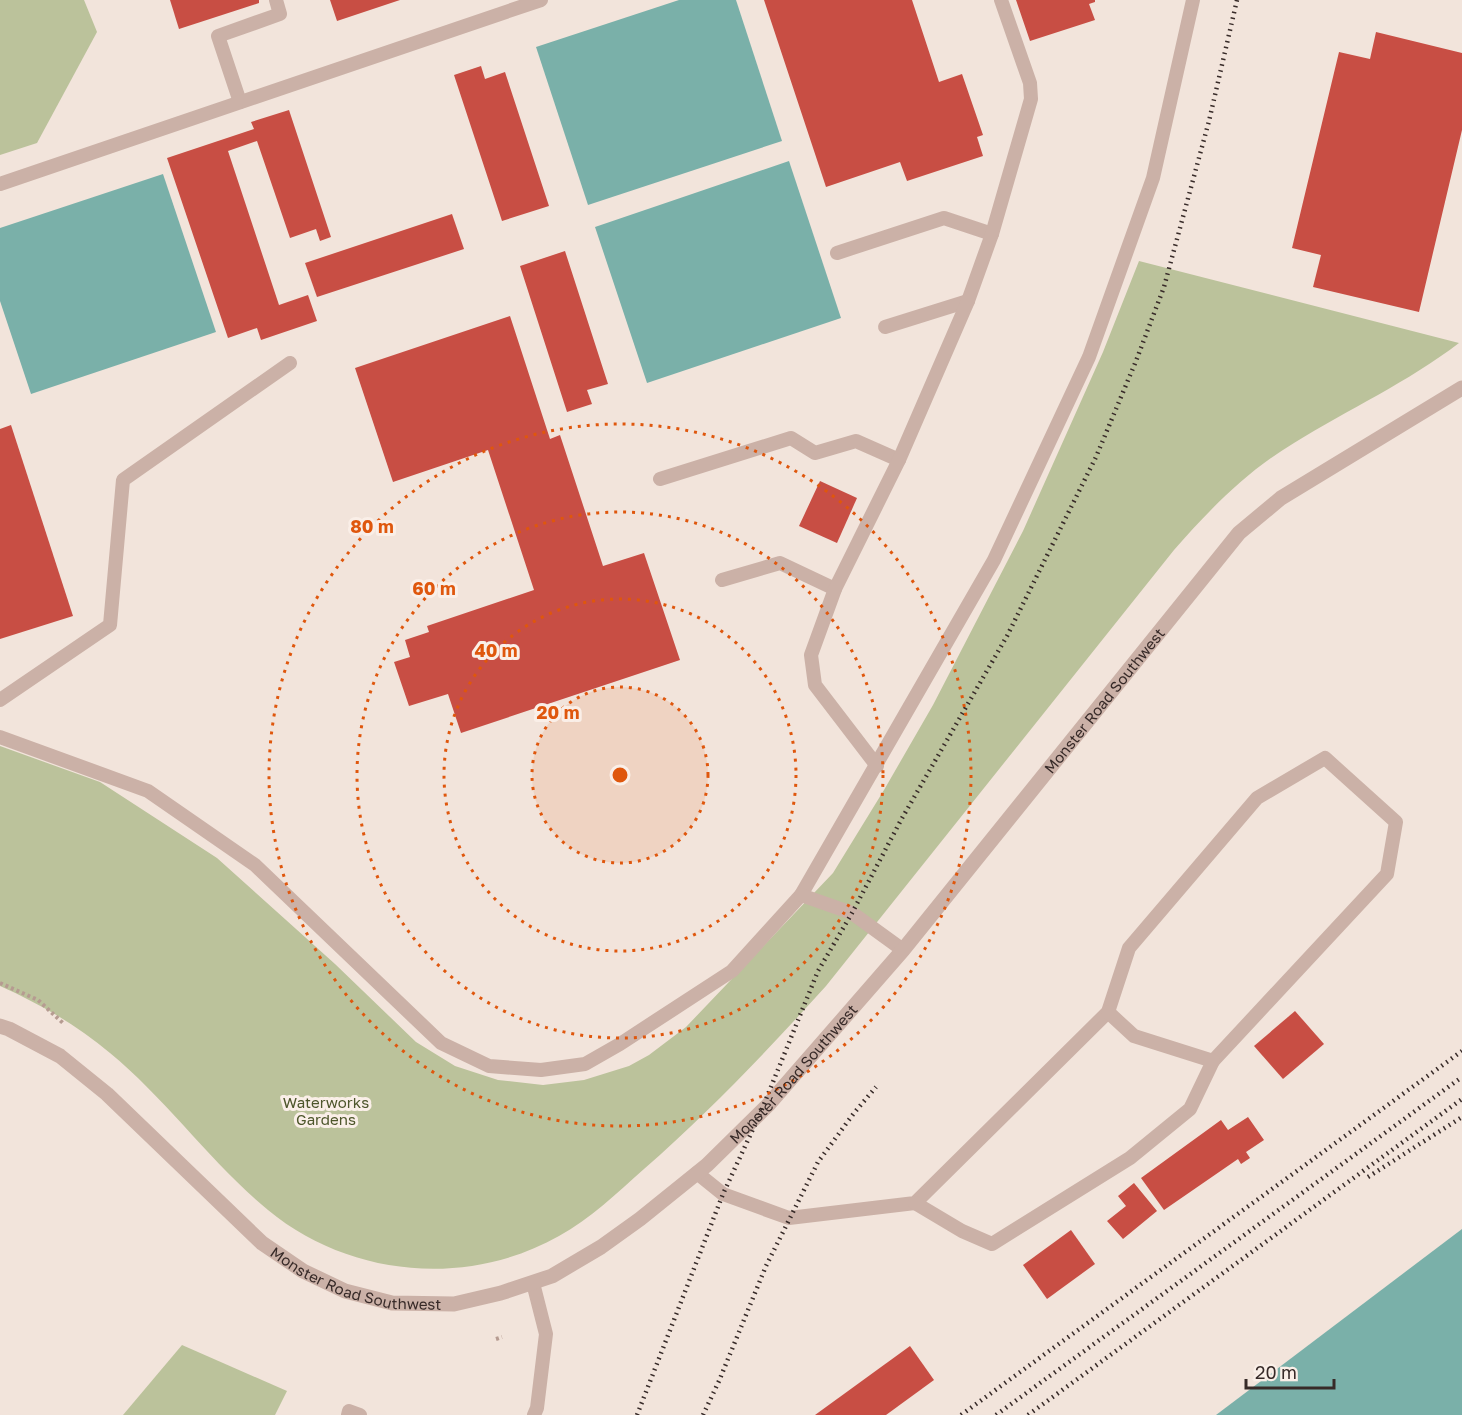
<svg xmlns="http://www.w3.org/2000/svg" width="1462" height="1415" font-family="'Golos Text',sans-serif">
<rect width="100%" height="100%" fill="#f2e4db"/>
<!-- green -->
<g fill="#bbc29b">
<path d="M0,0H84L97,32L37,143L0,155Z"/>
<path d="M1139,261L1459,343C1408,382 1349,409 1294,443C1247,471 1210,509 1174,550L826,986C768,1050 709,1112 644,1169C617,1193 590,1219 559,1236C467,1288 349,1277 268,1210C211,1163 167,1100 110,1053C77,1025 40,1004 0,986V746L100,782L217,858L335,964L416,1042L455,1066L498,1080L543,1085L584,1080L629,1066L649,1055L686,1027L833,873L884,790L933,705L1023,531L1103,352Z"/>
<path d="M182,1345L287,1391L275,1415H123Z"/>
</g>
<!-- water -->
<g fill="#7ab0a9">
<path d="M679,0H736L782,141L588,205L536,47Z"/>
<path d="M789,161L841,318L647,383L595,227Z"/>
<path d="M163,174L216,332L31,394L0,301V228Z"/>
<path d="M1462,1229V1415H1216Z"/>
</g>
<!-- building -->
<g fill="#c84e44">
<path d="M170,0H259V3L179,29Z"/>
<path d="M330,0H400L337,21Z"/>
<path d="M764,0H912L939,82L962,74L983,135L977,137L983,156L907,181L900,162L826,187Z"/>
<path d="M1016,0H1095V2L1089,4L1095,20L1030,41Z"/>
<path d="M1376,32L1462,53V130L1419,312L1313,287L1321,255L1292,248L1339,52L1370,59Z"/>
<path d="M481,66L485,79L505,72L549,206L502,221L454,75Z"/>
<path d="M289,110L331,237L320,241L316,229L290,238L257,141L228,151L279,305L308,295L317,321L261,340L257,328L228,338L167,158L254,129L251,122Z"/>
<path d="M452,214L464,249L317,297L305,263Z"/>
<path d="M565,251L608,384L587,390L592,404L567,412L520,266Z"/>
<path d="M510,316L550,439L560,435L603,566L644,553L680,660L461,733L448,694L409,706L394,662L410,657L405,640L429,632L427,626L534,590L488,450L393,482L355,368Z"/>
<path d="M11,425L73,616L0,639V429Z"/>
<path d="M820,481L857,498L837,543L799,526Z"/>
<path d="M1295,1011L1324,1044L1283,1079L1254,1046Z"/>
<path d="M1248,1117L1264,1140L1246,1152L1250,1158L1241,1164L1238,1159L1164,1210L1141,1178L1221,1120L1228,1130Z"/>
<path d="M1134,1183L1157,1211L1123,1239L1107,1221L1126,1206L1118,1196Z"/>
<path d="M1071,1230L1095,1264L1047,1299L1023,1265Z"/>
<path d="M910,1346L934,1380L886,1415H815Z"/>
</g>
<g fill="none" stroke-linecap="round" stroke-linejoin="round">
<!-- path -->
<g stroke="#b69b91" stroke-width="4" stroke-dasharray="3 3" stroke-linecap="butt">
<path d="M0,983L38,1000L64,1024"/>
<path d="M496,1339L502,1337"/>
</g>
<!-- service -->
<g stroke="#cbb1a7" stroke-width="14">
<path d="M240,102L218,36L280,14L276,0"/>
<path d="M0,184L541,0"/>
<path d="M837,253L944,218L992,234"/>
<path d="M885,327L968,301"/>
<path d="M660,479L791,438L815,453L856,441L899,460"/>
<path d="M722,580L780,563L835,589"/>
<path d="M0,700L110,625L123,480L290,363"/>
<path d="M0,737L148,791L255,865L441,1043L489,1066L541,1070L585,1064L620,1044L732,971L801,895L994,560L1089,357L1153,178L1193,0"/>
<path d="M877,766L815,685L811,655L835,589L899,460L968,301L992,234L1031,99L1030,83L1001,0"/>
<path d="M801,895L852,913L903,950"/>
<path d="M697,1173L723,1194L789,1218L915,1203L1108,1012L1129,948L1257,798L1325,758L1396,822L1387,874L1213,1061"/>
<path d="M915,1203L962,1231L992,1244L1130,1158L1190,1109L1213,1061L1134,1036L1108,1012"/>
<path d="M533,1283L546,1334L537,1408L534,1415"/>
<path d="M348,1415L349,1411L360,1415"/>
</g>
<!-- tertiary -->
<path stroke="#cbb1a7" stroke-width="15" id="s1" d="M0,1026L9,1029L60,1056L107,1094L262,1243L303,1271L345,1291L392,1303L454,1304L501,1293L552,1276L601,1247L640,1219L707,1165L768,1105L903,950L1239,533L1281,498L1462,388"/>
<!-- rail -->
<g stroke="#372a28" stroke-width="4.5" stroke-dasharray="1.5 4.5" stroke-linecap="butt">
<path d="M1368,1177L1462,1117"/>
<path d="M637,1415L723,1194L760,1114L818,971L852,913L901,820L1007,636L1096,457L1136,361L1164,287L1209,121L1237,0"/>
<path d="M703,1415L719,1381L766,1266L818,1162L854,1113L876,1087"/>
<path d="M961,1415L1462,1051"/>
<path d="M996,1415L1462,1077"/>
<path d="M1028,1415L1462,1099"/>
</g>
</g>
<!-- distance rings -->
<circle cx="620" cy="775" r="88" fill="#df570d" fill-opacity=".12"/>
<g fill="none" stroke="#df570d" stroke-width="3" stroke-dasharray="3 6">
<circle cx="620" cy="775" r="88"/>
<circle cx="620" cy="775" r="176"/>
<circle cx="620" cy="775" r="263"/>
<circle cx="620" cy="775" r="351"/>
</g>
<g text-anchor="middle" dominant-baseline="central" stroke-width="6" stroke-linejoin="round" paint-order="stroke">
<!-- street labels -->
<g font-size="15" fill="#372a28" stroke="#faefe8">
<text stroke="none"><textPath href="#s1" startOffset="1454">Monster Road Southwest</textPath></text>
<text stroke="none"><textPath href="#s1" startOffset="968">Monster Road Southwest</textPath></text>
<text stroke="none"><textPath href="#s1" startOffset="446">Monster Road Southwest</textPath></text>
</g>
<!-- park labels -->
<g font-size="15" fill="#4d562b" stroke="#faefe8">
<text x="326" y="1102">Waterworks<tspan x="326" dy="17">Gardens</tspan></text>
</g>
</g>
<circle cx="620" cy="775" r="9" fill="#df570d" stroke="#faefe8" stroke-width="3"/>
<g font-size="18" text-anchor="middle" font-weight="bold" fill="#df570d" stroke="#faefe8" stroke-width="6" stroke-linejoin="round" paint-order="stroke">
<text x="372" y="533">80 m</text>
<text x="434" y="595">60 m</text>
<text x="496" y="657">40 m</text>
<text x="558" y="719">20 m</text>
</g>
<!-- scale -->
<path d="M1246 1379v9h88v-9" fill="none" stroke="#372a28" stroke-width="3"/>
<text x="1255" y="1379" font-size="18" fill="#372a28" stroke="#faefe8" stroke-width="4.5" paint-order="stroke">20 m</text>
</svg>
